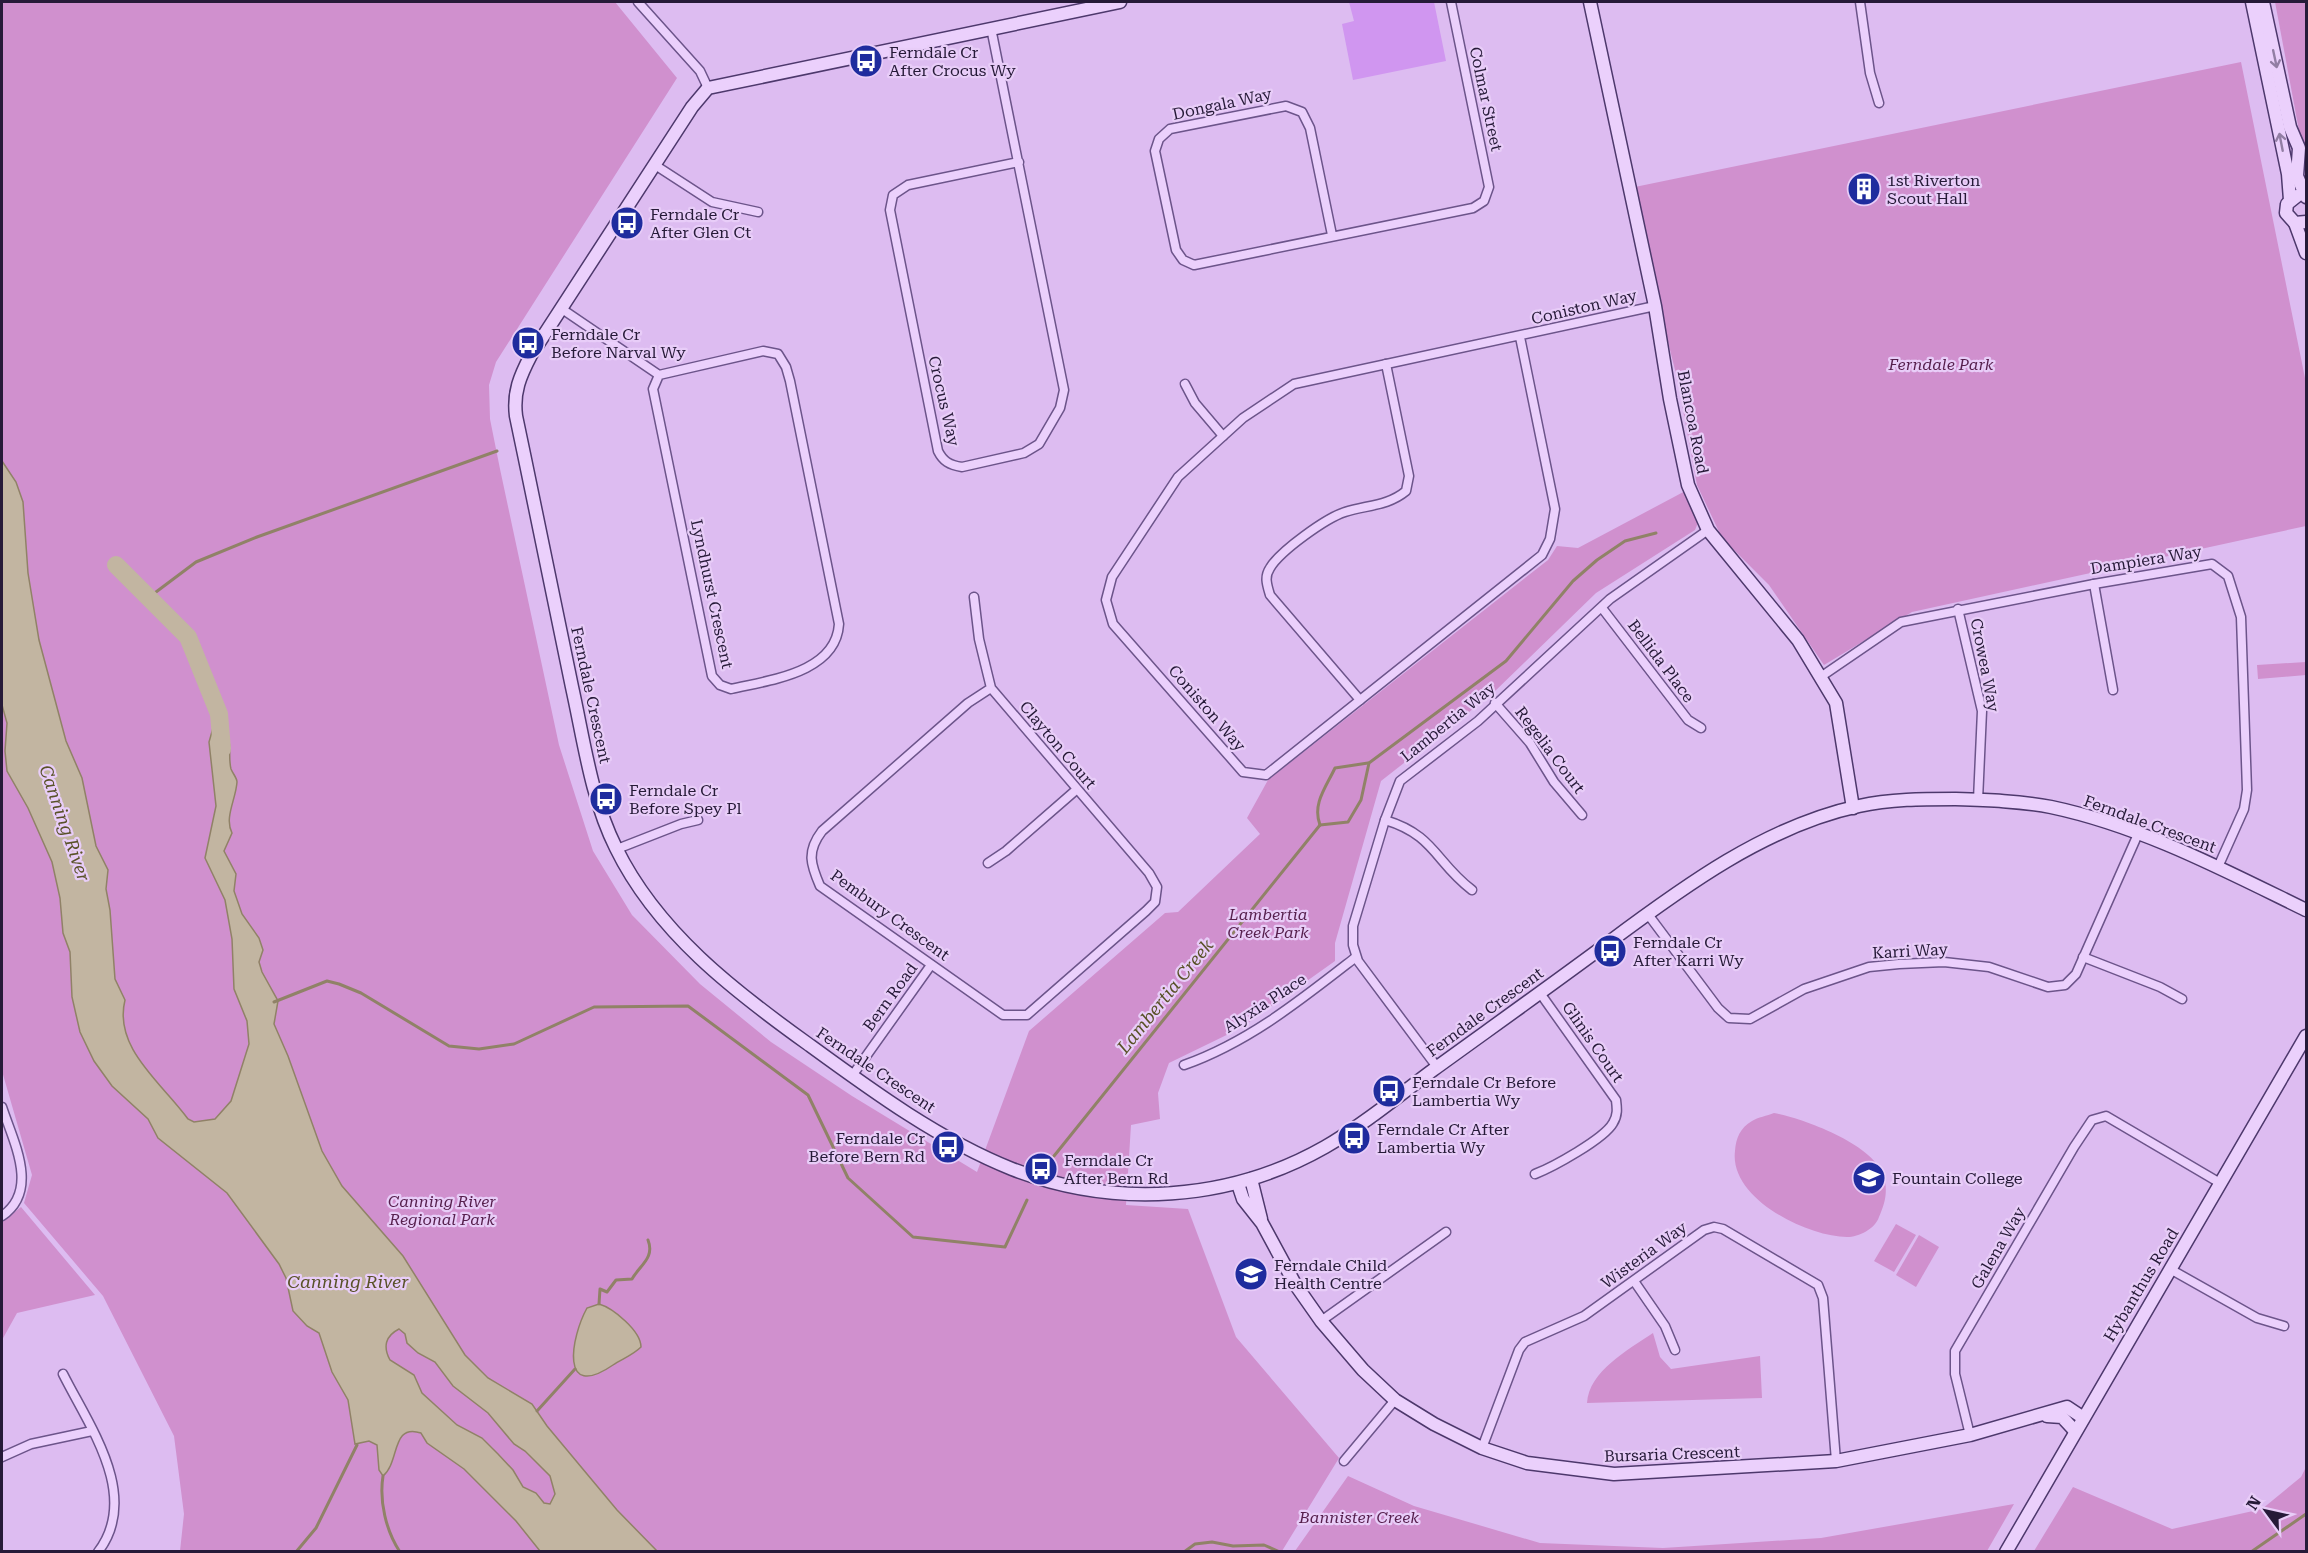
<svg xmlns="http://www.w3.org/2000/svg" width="2308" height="1553" font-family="'Roboto Serif',serif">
<rect width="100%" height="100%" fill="#ddbcf1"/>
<!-- green -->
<g fill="#d090ce">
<path d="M2,2H615L677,78L496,362L489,385L490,419L500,469L559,745L593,851L632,915L700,984L771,1042L852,1096L977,1172L1029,1031L1165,913L1178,912L1260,834L1247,818L1268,780L1548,560L1557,546L1578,548L1689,489L1701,515L1695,530L1596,593L1492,694L1381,781L1335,943V961L1241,1028L1169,1063L1158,1093L1160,1119L1131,1125L1126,1205L1188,1209L1236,1337L1339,1458L1282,1551H180L184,1514L174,1436L103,1296L24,1203L32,1175L2,1071Z"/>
<path d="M2275,2H2306V168Z"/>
<path d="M2241,62L2306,383V526L1912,612L1824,665L1769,585L1722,538L1697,485L1677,378L1630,188Z"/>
<path d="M2306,662V675L2258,679L2257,665Z"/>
<path d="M1774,1113C1804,1119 1874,1144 1884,1177C1888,1192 1885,1203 1879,1217C1875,1229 1859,1237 1847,1237C1807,1237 1729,1198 1735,1151C1736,1138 1740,1128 1752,1121C1758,1117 1767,1116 1774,1113Z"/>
<path d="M21,1207L95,1295L17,1313L2,1340V1222Z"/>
<path d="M1896,1224L1916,1235L1894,1272L1874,1261Z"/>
<path d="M1919,1235L1939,1247L1916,1287L1896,1275Z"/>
<path d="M1653,1333L1660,1357L1671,1369L1760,1356L1762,1398L1587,1403C1589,1371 1628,1350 1653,1333Z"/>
<path d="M2306,1467V1551H2034L2073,1487L2172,1529L2262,1509L2301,1477Z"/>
<path d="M1348,1476L1414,1506L1540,1543L1663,1548L1821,1538L2014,1504L1987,1551H1295Z"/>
</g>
<!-- sand -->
<path fill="#d096f0" d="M1349,2H1434L1446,61L1353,80L1342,24L1354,21Z"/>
<!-- water -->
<g fill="#c2b5a1" stroke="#908267" stroke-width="1.5" fill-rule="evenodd">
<path d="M2,461L16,482L23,502L28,573L39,640L66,741L82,778L96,846L108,870L106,889L110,910L115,979L125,1000C113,1048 162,1083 188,1119L194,1122L215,1119L231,1101L249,1044L247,1021L234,989L232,939L225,900L205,858L216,806L209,742L213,728L220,725C235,740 227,753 231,769C233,774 237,778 237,782C236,799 224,818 232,833L224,851L236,874L234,891L242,914L259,938L263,950L259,962L262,972L278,1001L274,1024L288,1056L322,1151L342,1186L403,1256L465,1355L488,1378L532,1404L547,1426L617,1510L657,1551H540L516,1521L464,1469L427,1443L421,1433C391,1423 400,1462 383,1476L379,1470L377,1445L369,1441L355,1444L348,1400L332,1372L319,1333L307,1326L293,1311L286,1278L279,1264L227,1193L158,1138L148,1119L112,1086L94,1061L80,1032L72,997L70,952L63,933L60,898L52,862L28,808L7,771L5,751L7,723L2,705ZM399,1329L405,1334L407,1343L418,1353L435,1362L453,1386L488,1413L514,1444L525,1451L550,1476L555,1494L550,1504L544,1503L536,1493L523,1487L513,1470L498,1454L482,1438L457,1425L422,1393L414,1375L390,1360C383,1347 385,1336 399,1329Z"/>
<path d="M599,1304C613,1308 641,1331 641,1347C633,1355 622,1359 613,1365C559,1402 571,1337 587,1308Z"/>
</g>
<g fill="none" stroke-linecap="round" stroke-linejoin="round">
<!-- stream -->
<g stroke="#908267" stroke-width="3">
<path d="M148,598L196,562L257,537L497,451"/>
<path d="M1320,825L1348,822L1361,800L1369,763L1506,661L1573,581L1597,560L1625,541L1656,533"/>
<path d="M1320,825C1312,804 1326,787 1335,768L1368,763"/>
<path d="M274,1002L327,981L339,984L361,993L449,1046L479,1049L514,1044L594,1007L688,1006L808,1095L848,1178L913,1237L1005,1247L1027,1200"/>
<path d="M1054,1156L1320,825"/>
<path d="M599,1304L600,1289L607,1292L616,1280L632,1279C640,1265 655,1258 648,1240"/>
<path d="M537,1411L575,1369"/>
<path d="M383,1476C379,1501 386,1531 400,1552"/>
<path d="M296,1552L316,1528L357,1445"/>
<path d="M1184,1552L1195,1544L1212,1542L1233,1546L1264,1545L1280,1552"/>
<path d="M2251,1552L2306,1514"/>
</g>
<!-- river -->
<path stroke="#c2b5a1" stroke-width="18" d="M116,565L188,637L219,714L222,749"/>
<!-- street casing -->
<g stroke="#6c548a" stroke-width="11">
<g id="street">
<path d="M638,2L700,71L708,88"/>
<path d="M1860,2L1870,73L1879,103"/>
<path d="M991,28L1064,390L1060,408L1039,444L1024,453L962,467C949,465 943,461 938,451L890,210L893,195L908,185L1019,162"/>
<path d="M655,165L712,202L758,212"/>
<path d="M1332,235L1310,128L1302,112L1286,106L1170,129L1159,139L1155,151L1176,250L1183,260L1194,265L1473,208L1484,201L1489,187L1451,2"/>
<path d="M562,309L659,375L763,351L778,354L786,367L790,381L839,624C836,673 769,680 731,689L720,685L712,676L653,389L659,375"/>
<path d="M1520,337L1555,509L1550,539L1542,555L1266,775L1243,772L1113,624L1106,600L1112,577L1178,477L1243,418L1294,384L1655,306"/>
<path d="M1185,384L1195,403L1223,436"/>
<path d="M2094,584L2113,690"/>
<path d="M974,597L979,639L991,688L1149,873L1157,887L1155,902L1146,911L1027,1015H1003L820,886C811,865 806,852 822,831L968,703L991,688"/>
<path d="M1602,608L1688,720L1701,728"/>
<path d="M1958,609L1982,711L1978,800"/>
<path d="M1822,676L1901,622L2094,584L2212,564L2228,576L2241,617L2247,790L2244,809L2218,867"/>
<path d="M1360,700L1270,595C1267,585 1264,577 1270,568C1280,551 1326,518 1345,512C1367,505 1388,506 1406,491L1409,476L1386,364"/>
<path d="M1495,703L1530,743L1554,782L1582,815"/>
<path d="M1385,820C1435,835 1435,862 1472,890"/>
<path d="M617,849L681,824L698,820"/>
<path d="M988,863L1006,851L1076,790"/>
<path d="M1647,913L1718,1008L1729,1018L1750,1019L1804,989L1869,967L1899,964L1944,962L1989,967L2048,987L2065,985L2076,974L2138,834"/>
<path d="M2083,957L2160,987L2182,999"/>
<path d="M1184,1065C1249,1042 1302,999 1356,957"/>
<path d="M1437,1067L1358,961L1353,945V926L1385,820L1400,781L1478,721L1610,599L1708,530"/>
<path d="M852,1076L931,965"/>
<path d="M2,1107C13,1141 40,1190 2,1216"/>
<path d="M1535,1174C1553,1167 1604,1139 1613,1123C1618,1115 1617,1108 1616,1100L1540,993"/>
<path d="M2170,1269L2257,1318L2284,1326"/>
<path d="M1634,1281L1665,1326L1675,1350"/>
<path d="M1321,1321L1446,1232"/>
<path d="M63,1374C89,1426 141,1496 98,1552"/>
<path d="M1970,1435L1955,1374V1351L2074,1147L2092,1120L2106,1116L2220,1183"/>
<path d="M1482,1448L1519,1350L1525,1342L1584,1316L1704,1230L1714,1227L1723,1229L1818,1285L1823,1298L1836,1461"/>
<path d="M2,1457L31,1444L92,1431"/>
<path d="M1344,1461L1395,1400"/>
</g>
</g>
<!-- secondary casing -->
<g stroke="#4d386c" stroke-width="15">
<g id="secondary">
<path d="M1120,2L708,88L692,107L531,355C520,376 513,392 516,416C535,506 553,596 572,687C584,741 591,798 616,848C657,932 734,991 808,1044C871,1090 939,1140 1012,1169C1115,1209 1230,1201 1325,1147C1363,1125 1398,1096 1433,1070C1491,1028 1550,986 1608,943C1683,887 1766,826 1859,806C1890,799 1923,799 1955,799C1987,800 2020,801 2051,807C2141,826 2224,870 2306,910"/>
<path d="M1590,2L1655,306L1670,399L1688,485L1708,530L1798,640L1836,703L1853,808"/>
<path d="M2252,2L2288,174L2290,200"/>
<path d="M2263,2L2290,127L2299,148L2297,176L2306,197"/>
<path d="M2297,196L2287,204L2286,213L2295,223L2306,222"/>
<path d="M2295,223L2306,253"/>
<path d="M1251,1179L1261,1219"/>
<path d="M1238,1184L1243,1199L1262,1223L1295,1284L1321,1321L1363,1370L1395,1400L1434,1424L1482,1448L1527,1463L1614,1474L1836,1461L1970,1435L2067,1407L2082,1417"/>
<path d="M2047,1416L2062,1417L2075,1431"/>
<path d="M2006,1552L2306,1036"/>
</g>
</g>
<!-- street -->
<use href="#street" stroke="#ebd0fc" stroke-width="8"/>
<!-- secondary -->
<use href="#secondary" stroke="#ebd0fc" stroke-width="12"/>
</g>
<!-- one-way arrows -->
<defs><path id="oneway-shaft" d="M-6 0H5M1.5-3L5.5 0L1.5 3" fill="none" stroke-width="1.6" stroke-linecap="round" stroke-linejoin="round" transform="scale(1.5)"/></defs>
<g stroke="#927ea4">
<use href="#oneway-shaft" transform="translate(2275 59) rotate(78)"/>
<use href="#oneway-shaft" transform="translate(2281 142) rotate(-101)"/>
</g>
<!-- icons -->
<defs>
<g id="bus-disc" transform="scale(1.725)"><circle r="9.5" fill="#1f2c9e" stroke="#e8cdf8"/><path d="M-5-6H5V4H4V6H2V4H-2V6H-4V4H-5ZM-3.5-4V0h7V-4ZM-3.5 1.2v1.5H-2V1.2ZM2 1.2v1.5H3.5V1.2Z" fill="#fff"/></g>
<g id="building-disc" transform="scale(1.725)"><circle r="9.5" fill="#1f2c9e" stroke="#e8cdf8"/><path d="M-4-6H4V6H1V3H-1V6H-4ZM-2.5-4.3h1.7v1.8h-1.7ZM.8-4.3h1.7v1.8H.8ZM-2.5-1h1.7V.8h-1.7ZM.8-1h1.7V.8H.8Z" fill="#fff"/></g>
<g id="school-disc" transform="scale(1.725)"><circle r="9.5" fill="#1f2c9e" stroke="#e8cdf8"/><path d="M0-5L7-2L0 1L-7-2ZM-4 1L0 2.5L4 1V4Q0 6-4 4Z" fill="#fff"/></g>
</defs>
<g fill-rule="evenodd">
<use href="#bus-disc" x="866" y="61"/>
<use href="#building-disc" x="1864" y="189"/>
<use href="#bus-disc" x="627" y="223"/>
<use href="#bus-disc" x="528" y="343"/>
<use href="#bus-disc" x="606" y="799"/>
<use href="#bus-disc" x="1610" y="951"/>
<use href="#bus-disc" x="1389" y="1091"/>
<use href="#bus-disc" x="1354" y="1138"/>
<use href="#bus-disc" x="948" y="1147"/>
<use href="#bus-disc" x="1041" y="1169"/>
<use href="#school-disc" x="1869" y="1178"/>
<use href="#school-disc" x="1251" y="1274"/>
</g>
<g text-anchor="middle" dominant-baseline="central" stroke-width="4.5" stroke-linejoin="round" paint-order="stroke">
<!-- poi labels -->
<g font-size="16" fill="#261a38" stroke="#e8cdf8" text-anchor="start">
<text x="889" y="52">Ferndale Cr<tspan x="889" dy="18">After Crocus Wy</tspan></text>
<text x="1887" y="180">1st Riverton<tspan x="1887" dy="18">Scout Hall</tspan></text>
<text x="650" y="214">Ferndale Cr<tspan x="650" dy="18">After Glen Ct</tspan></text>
<text x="551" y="334">Ferndale Cr<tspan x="551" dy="18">Before Narval Wy</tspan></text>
<text x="629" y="790">Ferndale Cr<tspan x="629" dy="18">Before Spey Pl</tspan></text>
<text x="1633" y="942">Ferndale Cr<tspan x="1633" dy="18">After Karri Wy</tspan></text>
<text x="1412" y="1082">Ferndale Cr Before<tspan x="1412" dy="18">Lambertia Wy</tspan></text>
<text x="1377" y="1129">Ferndale Cr After<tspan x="1377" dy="18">Lambertia Wy</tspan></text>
<text x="925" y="1138" text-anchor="end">Ferndale Cr<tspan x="925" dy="18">Before Bern Rd</tspan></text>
<text x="1064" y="1160">Ferndale Cr<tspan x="1064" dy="18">After Bern Rd</tspan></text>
<text x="1892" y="1178">Fountain College</text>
<text x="1274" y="1265">Ferndale Child<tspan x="1274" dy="18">Health Centre</tspan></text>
</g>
<!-- street labels -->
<g font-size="16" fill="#261a38" stroke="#e8cdf8">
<text transform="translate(1486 99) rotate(78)">Colmar Street</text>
<text transform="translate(1222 104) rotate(-12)">Dongala Way</text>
<text transform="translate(1584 307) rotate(-13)">Coniston Way</text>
<text transform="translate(944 401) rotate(77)">Crocus Way</text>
<text transform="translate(1693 422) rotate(79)">Blancoa Road</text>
<text transform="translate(2146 560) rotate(-9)">Dampiera Way</text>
<text transform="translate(712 594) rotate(78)">Lyndhurst Crescent</text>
<text transform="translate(1661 661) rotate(53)">Bellida Place</text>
<text transform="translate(1985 665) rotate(79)">Crowea Way</text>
<text transform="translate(591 695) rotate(78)">Ferndale Crescent</text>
<text transform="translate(1207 708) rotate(49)">Coniston Way</text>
<text transform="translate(1448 722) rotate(-39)">Lambertia Way</text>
<text transform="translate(1058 745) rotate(50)">Clayton Court</text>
<text transform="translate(1550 750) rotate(53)">Regelia Court</text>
<text transform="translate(2150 824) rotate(20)">Ferndale Crescent</text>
<text transform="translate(890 915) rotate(36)">Pembury Crescent</text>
<text transform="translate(1910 951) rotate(-3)">Karri Way</text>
<text transform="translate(890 997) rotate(-54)">Bern Road</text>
<text transform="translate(1265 1003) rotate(-33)">Alyxia Place</text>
<text transform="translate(1485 1012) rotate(-36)">Ferndale Crescent</text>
<text transform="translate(1593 1042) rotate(55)">Glinis Court</text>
<text transform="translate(876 1070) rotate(34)">Ferndale Crescent</text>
<text transform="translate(1998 1248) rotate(-60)">Galena Way</text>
<text transform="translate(1644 1255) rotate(-36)">Wisteria Way</text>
<text transform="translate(2141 1285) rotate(-59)">Hybanthus Road</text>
<text transform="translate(1672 1454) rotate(-2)">Bursaria Crescent</text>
</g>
<!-- park labels -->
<g font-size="16" font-style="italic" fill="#561f4d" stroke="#e8cdf8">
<text x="1941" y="364">Ferndale Park</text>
<text x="1268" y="914">Lambertia<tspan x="1268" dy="18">Creek Park</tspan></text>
<text x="442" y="1201">Canning River<tspan x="442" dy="18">Regional Park</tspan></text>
<text x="1359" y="1517">Bannister Creek</text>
</g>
<!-- water labels -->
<g font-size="18" font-style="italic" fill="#595228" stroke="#e8cdf8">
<text transform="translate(65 823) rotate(71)">Canning River</text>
<text transform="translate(1165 996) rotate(-51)">Lambertia Creek</text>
<text x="348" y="1281">Canning River</text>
</g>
</g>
<!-- border -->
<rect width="2308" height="1553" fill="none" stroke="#261a38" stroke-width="6"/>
<!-- north arrow -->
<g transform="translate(2266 1511) rotate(303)" stroke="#e8cdf8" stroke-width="4.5" paint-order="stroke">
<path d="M0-4.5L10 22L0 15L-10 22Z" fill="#261a38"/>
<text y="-9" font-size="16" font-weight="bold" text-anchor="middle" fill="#261a38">N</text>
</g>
</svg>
